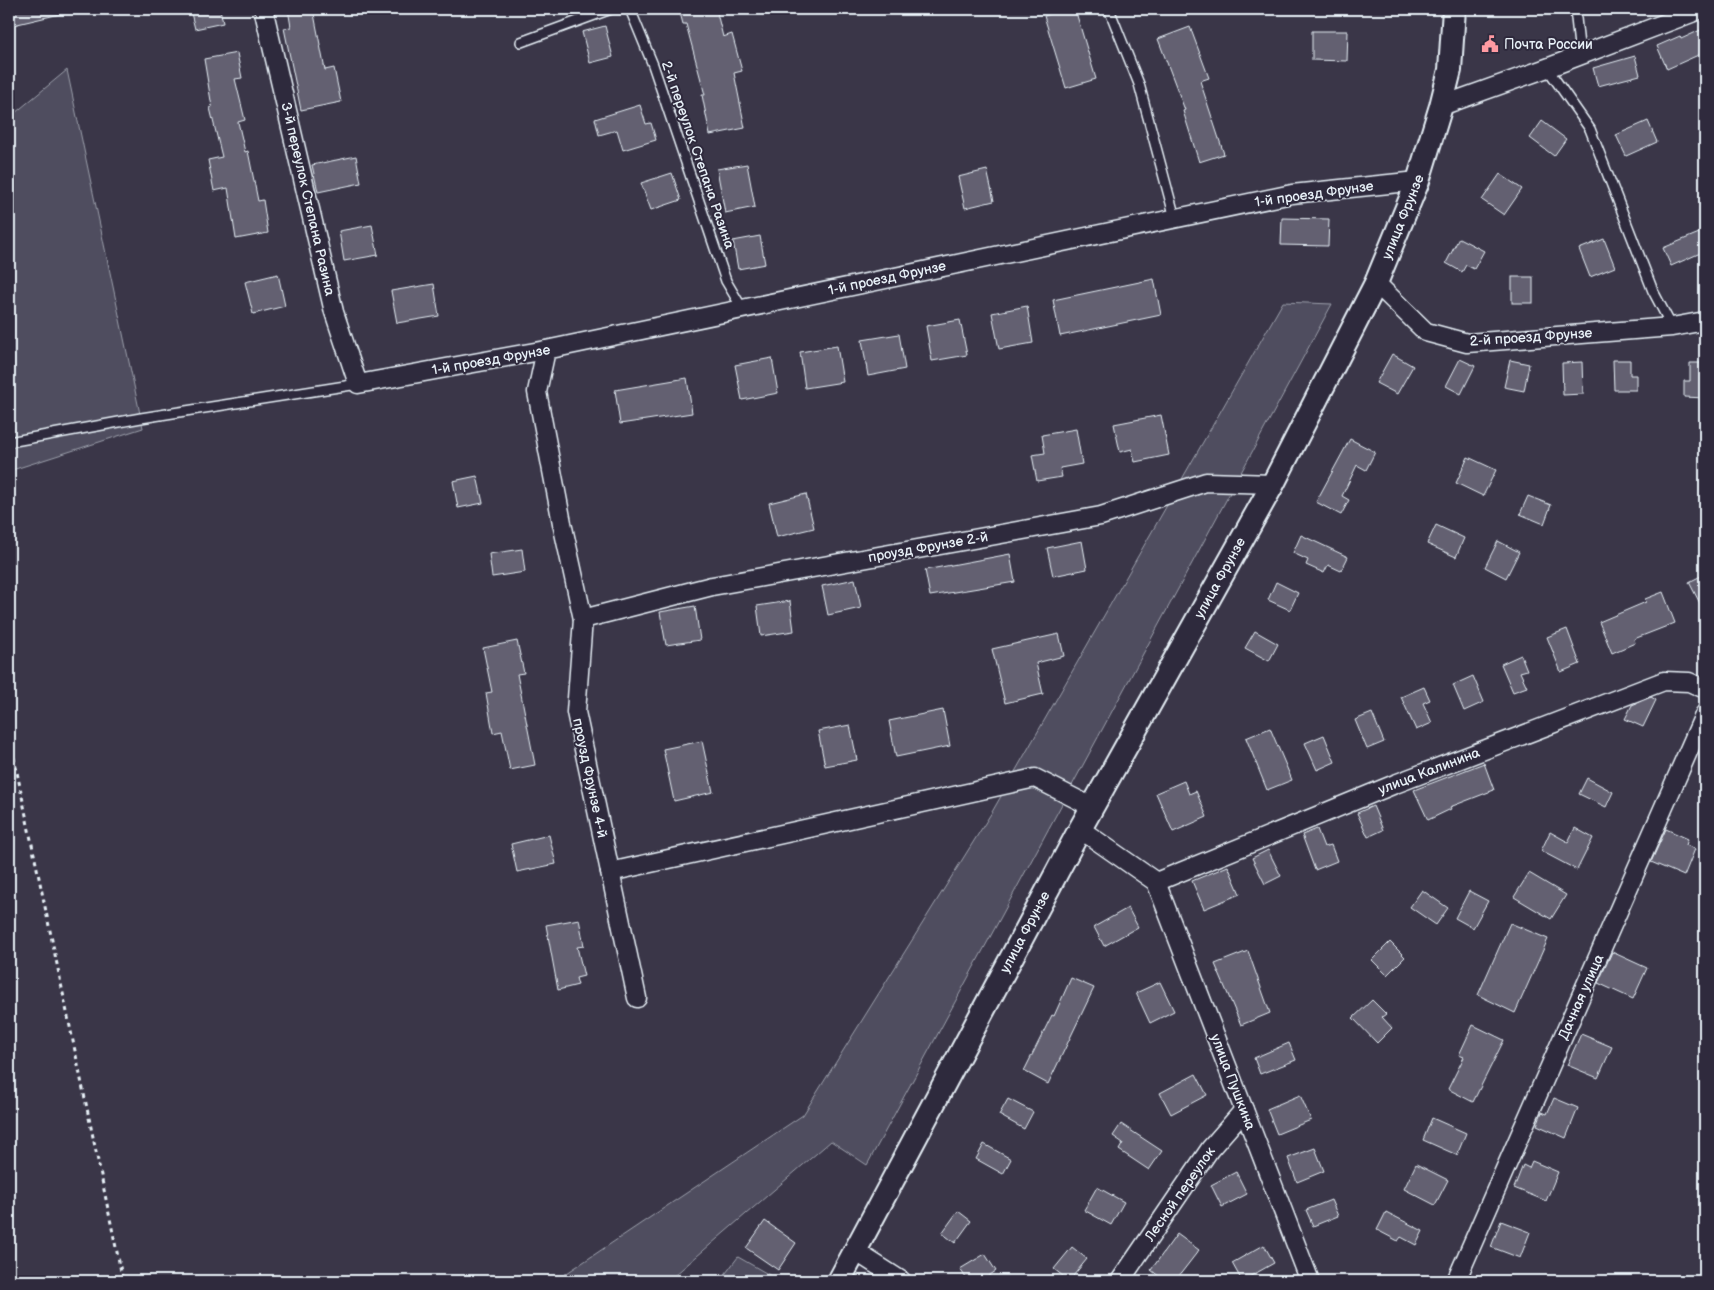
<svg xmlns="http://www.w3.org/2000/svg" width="1714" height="1290" font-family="'Balsamiq Sans',sans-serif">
<rect width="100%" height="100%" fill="#3a3648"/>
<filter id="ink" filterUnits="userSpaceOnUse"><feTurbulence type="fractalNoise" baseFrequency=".02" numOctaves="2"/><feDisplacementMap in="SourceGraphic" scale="10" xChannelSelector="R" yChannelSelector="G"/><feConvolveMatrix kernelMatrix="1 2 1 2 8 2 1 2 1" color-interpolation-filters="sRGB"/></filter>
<g filter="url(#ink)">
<!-- green -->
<g fill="#504e5f" stroke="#9ca0ac">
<path d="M67,70L143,428L9,471V118Z"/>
<path d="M1283,302L1332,304L867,1165L831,1141L668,1281H555L803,1115L992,812Z"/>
<path d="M738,1257L780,1281H720Z"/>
</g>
<!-- building -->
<g fill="#636171" stroke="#e8f1f8">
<path d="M9,9H60V14L9,26Z"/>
<path d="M190,9H220L223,23L195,29Z"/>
<path d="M288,9H313L325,70L334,68L341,102L301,110L284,28L291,27Z"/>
<path d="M679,9H716L723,37L732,34L742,71L734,73L745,128L710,135L702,95H705L686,24H683Z"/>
<path d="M1067,9H1075L1096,79L1066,88L1044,16Z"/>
<path d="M605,26L613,57L590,63L582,32Z"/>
<path d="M1190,27L1209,78L1200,81L1224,154L1199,162L1183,111L1185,110L1158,39Z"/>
<path d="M1705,28V52L1667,69L1657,46L1680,36L1681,39Z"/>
<path d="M1312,31H1348L1347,61L1312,60Z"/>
<path d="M237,53L242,78L235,79L245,120L238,122L245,152L248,151L258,201L263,200L268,233L236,239L228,188L214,191L208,160L222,157L210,108L212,107L204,59Z"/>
<path d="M1635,56L1640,75L1598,86L1593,68Z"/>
<path d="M640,105L646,124L651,123L656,140L623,150L617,130L599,135L595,119Z"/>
<path d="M1542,121L1566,139L1554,156L1530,138Z"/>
<path d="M1648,121L1657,142L1626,156L1616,135Z"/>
<path d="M356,156L361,183L318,192L312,165Z"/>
<path d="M747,164L755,207L725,213L717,169Z"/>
<path d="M987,170L994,201L965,208L958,177Z"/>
<path d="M672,173L681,200L651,210L641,183Z"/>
<path d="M1500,174L1522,189L1504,215L1482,200Z"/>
<path d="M1282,218L1329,219L1328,246L1281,245Z"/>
<path d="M372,225L378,255L344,261L339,231Z"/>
<path d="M1699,233L1705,247V251L1671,266L1663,248Z"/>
<path d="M760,236L765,264L738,269L733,241Z"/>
<path d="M1459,238L1484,251L1474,269L1466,265L1462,272L1446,263Z"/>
<path d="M1604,239L1615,267L1590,277L1579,249Z"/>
<path d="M278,274L285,306L253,314L245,282Z"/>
<rect x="1512" y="277" width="21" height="26"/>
<path d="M1154,279L1161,315L1060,336L1053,300Z"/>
<path d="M434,284L439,316L397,323L391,291Z"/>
<path d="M1027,306L1033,343L999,349L992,313Z"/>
<path d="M960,320L967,355L932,361L926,326Z"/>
<path d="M899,334L905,369L868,376L862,340Z"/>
<path d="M837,346L843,382L805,388L800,352Z"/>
<path d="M1392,354L1413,366L1397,394L1376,383Z"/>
<path d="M772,358L778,393L742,400L735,365Z"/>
<path d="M1460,359L1475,366L1461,394L1446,386Z"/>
<path d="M1510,360L1529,364L1524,391L1504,387Z"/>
<path d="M1613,360H1630V375H1636V390H1614Z"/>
<path d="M1582,362L1583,394L1563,395L1562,363Z"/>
<path d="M1690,363H1705V398L1684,397V381H1690Z"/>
<path d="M687,378L692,413L620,424L615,390Z"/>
<path d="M1161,415L1169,455L1135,462L1132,449L1120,452L1114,424Z"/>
<path d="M1076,429L1082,464L1060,468L1062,477L1037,481L1032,455L1045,453L1042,435Z"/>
<path d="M1350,439L1375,452L1366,470L1357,465L1342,496L1349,500L1341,515L1316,502Z"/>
<path d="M1468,457L1496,470L1483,496L1456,483Z"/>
<path d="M477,476L483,503L458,508L453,481Z"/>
<path d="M806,494L814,528L777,537L769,503Z"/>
<path d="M1528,496L1551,505L1544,524L1520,514Z"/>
<path d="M1436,525L1464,538L1456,557L1427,544Z"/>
<path d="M1301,535L1348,557L1341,571L1328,565L1324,573L1306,565L1308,560L1293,553Z"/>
<path d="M1082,541L1087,569L1053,576L1047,548Z"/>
<path d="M1498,541L1519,552L1506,578L1485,567Z"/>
<path d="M522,549L525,572L492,577L489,554Z"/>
<path d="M1010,554L1015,582L930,596L925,570Z"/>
<path d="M1705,574V613L1689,582Z"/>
<path d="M855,579L861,608L828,615L822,586Z"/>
<path d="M1276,582L1298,593L1290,610L1268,600Z"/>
<path d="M1663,592L1675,623L1634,639L1635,643L1612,653L1599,622L1646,602L1645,599Z"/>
<path d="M790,601L794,631L761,636L757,606Z"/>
<path d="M695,606L700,640L666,645L660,612Z"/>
<path d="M1567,629L1580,664L1561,672L1547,637Z"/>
<path d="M1255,631L1278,644L1269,661L1245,648Z"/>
<path d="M1059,634L1064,656L1036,663L1043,694L1005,703L992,649Z"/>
<path d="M517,641L524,673L517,674L535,765L510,770L502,731L493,733L486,693L492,692L483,648Z"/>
<path d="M1521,655L1527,670L1520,672L1527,687L1513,692L1501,664Z"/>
<path d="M1473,676L1484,702L1464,711L1453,685Z"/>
<path d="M1424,687L1430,700L1423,703L1432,723L1416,730L1401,697Z"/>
<path d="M1651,697L1656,700L1643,727L1625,719L1632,705Z"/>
<path d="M943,710L950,746L896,757L889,721Z"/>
<path d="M1372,713L1384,742L1367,749L1355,720Z"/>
<path d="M850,725L857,760L825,766L818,731Z"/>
<path d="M1270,728L1292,780L1267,790L1246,738Z"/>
<path d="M1324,735L1335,762L1317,770L1305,743Z"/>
<path d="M702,741L713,792L674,801L663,749Z"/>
<path d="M1484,763L1494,790L1450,807L1451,809L1428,820L1414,790Z"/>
<path d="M1587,778L1613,792L1606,807L1579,794Z"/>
<path d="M1184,781L1189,794L1196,791L1207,817L1173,832L1156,793Z"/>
<path d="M1373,806L1383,830L1368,837L1357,813Z"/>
<path d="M1575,828L1593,838L1577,870L1541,851L1550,832L1568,842Z"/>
<path d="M1317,829L1324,847L1331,845L1337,861L1315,870L1302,835Z"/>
<path d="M1666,829L1688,839L1686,845L1695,849L1684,876L1651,862Z"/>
<path d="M549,835L556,864L517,872L511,844Z"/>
<path d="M1268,850L1281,876L1265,884L1252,858Z"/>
<path d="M1228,866L1240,894L1204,909L1192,881Z"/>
<path d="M1529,873L1566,895L1551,919L1514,897Z"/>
<path d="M1422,890L1448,908L1436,925L1410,907Z"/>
<path d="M1469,891L1488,901L1473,928L1455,918Z"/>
<path d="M1128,908L1138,927L1104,946L1094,927Z"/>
<path d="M579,919L584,946L577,947L584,976L576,978L578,985L558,990L546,925Z"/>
<path d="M1510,923L1548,939L1515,1013L1478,995Z"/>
<path d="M1390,942L1405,957L1387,975L1372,960Z"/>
<path d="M1248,951L1270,1013L1241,1025L1215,964Z"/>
<path d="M1612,952L1647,968L1633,999L1598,983Z"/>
<path d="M1071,978L1094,988L1048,1084L1024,1071L1052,1015L1054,1016Z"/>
<path d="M1160,982L1174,1011L1150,1023L1136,993Z"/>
<path d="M1372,1000L1386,1014L1382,1017L1392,1028L1377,1043L1353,1018Z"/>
<path d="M1473,1025L1504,1040L1473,1102L1448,1089L1464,1057L1459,1055Z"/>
<path d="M1581,1034L1612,1047L1598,1078L1567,1065Z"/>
<path d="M1289,1043L1296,1060L1260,1074L1254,1058Z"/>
<path d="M1196,1074L1207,1095L1171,1114L1160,1093Z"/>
<path d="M1300,1095L1311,1120L1277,1134L1267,1109Z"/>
<path d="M1554,1098L1578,1108L1566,1138L1537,1125L1542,1112L1547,1114Z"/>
<path d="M1008,1099L1033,1112L1024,1129L999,1115Z"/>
<path d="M1432,1118L1466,1133L1457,1155L1423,1140Z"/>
<path d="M1121,1124L1162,1151L1149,1170L1119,1150L1123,1143L1113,1136Z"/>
<path d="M984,1144L1011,1159L1003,1174L976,1159Z"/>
<path d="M1315,1148L1324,1171L1297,1182L1288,1158Z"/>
<path d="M1532,1161L1558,1172L1546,1201L1514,1188L1523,1165L1529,1168Z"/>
<path d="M1416,1164L1448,1180L1435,1205L1404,1189Z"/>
<path d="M1236,1172L1247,1194L1222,1207L1211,1185Z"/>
<path d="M1097,1187L1124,1202L1111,1225L1084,1210Z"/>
<path d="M1331,1200L1338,1216L1313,1226L1306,1210Z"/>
<path d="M958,1211L971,1221L955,1243L942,1233Z"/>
<path d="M1386,1212L1423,1231L1416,1245L1401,1237L1398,1241L1377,1230Z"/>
<path d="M765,1221L796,1243L778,1270L746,1248Z"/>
<path d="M1501,1221L1530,1232L1520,1258L1491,1247Z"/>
<path d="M1177,1234L1199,1250L1175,1281H1165L1151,1270Z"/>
<path d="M1264,1245L1274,1263L1242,1281L1232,1263Z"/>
<path d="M1072,1247L1087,1259L1069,1281L1054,1269Z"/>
<path d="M985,1254L996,1271L981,1281H968L960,1269Z"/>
</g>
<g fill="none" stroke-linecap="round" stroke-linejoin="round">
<!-- service casing -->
<g stroke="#e8f1f8" stroke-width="12">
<g id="service">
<path d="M630,9L653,65L726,281L742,308"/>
<path d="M1109,9L1139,84L1175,218"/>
<path d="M1575,9L1580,55"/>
<path d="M521,42L611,9"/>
<path d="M1547,68L1590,129L1653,291L1672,327"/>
<path d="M9,442L141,418L358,384"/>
</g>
</g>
<!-- minor casing -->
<g stroke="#e8f1f8" stroke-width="21">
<g id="minor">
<path d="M264,12L334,312L358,384L546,350L1292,194L1418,181"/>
<path d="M1441,106L1547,68L1702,9"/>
<path d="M1376,283L1426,332L1467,343L1672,327L1705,321"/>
<path d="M546,350L537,392L562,523L583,619L576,712L637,998"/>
<path d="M583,619L712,586L1101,516L1206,482L1273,484"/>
<path d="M1080,829L1156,882"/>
<path d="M610,872L1035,778L1092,807"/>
<path d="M1156,882L1395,784L1664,681L1689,682L1705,689"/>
<path d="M1156,882L1310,1281"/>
<path d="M855,1251L902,1281"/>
<path d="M1120,1281L1210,1149L1244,1110"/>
<path d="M1456,1281L1705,713"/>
</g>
</g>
<!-- tertiary casing -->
<g stroke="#e8f1f8" stroke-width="26">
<path id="tertiary" d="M839,1281L1080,829L1273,484L1376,283L1418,181L1441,106L1450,70L1454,9"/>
</g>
<!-- path -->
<path stroke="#e8f1f8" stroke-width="3" stroke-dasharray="4 4" stroke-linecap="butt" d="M9,734L123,1281"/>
<!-- service -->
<use href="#service" stroke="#2f2a3d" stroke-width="9"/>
<!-- minor -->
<use href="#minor" stroke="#2f2a3d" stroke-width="18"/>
<!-- tertiary -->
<use href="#tertiary" stroke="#2f2a3d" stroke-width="22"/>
</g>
</g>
<!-- icons -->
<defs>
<g id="civic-bare" transform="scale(1.35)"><path d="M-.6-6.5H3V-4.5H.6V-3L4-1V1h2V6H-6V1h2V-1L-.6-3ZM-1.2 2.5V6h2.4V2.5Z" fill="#ff9aa2" stroke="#2f2a3d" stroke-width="2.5" paint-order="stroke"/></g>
</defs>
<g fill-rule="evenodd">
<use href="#civic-bare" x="1490" y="44"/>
</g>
<g text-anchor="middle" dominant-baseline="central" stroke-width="4" stroke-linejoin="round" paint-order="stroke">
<!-- poi labels -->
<g font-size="14" fill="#e8f1f8" stroke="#2f2a3d" text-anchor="start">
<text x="1504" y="44">Почта России</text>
</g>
<!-- street labels -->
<g font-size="14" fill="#e8f1f8" stroke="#2f2a3d">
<text transform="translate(698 155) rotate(71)">2-й переулок Степана Разина</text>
<text transform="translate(1314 194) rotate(-8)">1-й проезд Фрунзе</text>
<text transform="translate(308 199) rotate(77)">3-й переулок Степана Разина</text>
<text transform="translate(1403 217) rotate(-68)">улица Фрунзе</text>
<text transform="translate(887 278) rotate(-12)">1-й проезд Фрунзе</text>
<text transform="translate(1531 337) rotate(-4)">2-й проезд Фрунзе</text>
<text transform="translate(491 360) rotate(-10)">1-й проезд Фрунзе</text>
<text transform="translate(928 547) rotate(-10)">проузд Фрунзе 2-й</text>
<text transform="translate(1220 578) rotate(-61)">улица Фрунзе</text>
<text transform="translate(1429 771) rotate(-21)">улица Калинина</text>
<text transform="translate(590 778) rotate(78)">проузд Фрунзе 4-й</text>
<text transform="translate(1025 932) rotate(-62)">улица Фрунзе</text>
<text transform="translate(1581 997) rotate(-66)">Дачная улица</text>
<text transform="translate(1233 1082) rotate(69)">улица Пушкина</text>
<text transform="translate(1180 1194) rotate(-55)">Лесной переулок</text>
</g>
</g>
<!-- margin -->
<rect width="1714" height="1290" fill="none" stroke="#2f2a3d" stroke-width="30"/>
<rect x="15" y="15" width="1684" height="1260" fill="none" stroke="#e8f1f8" stroke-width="2" filter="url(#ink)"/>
</svg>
